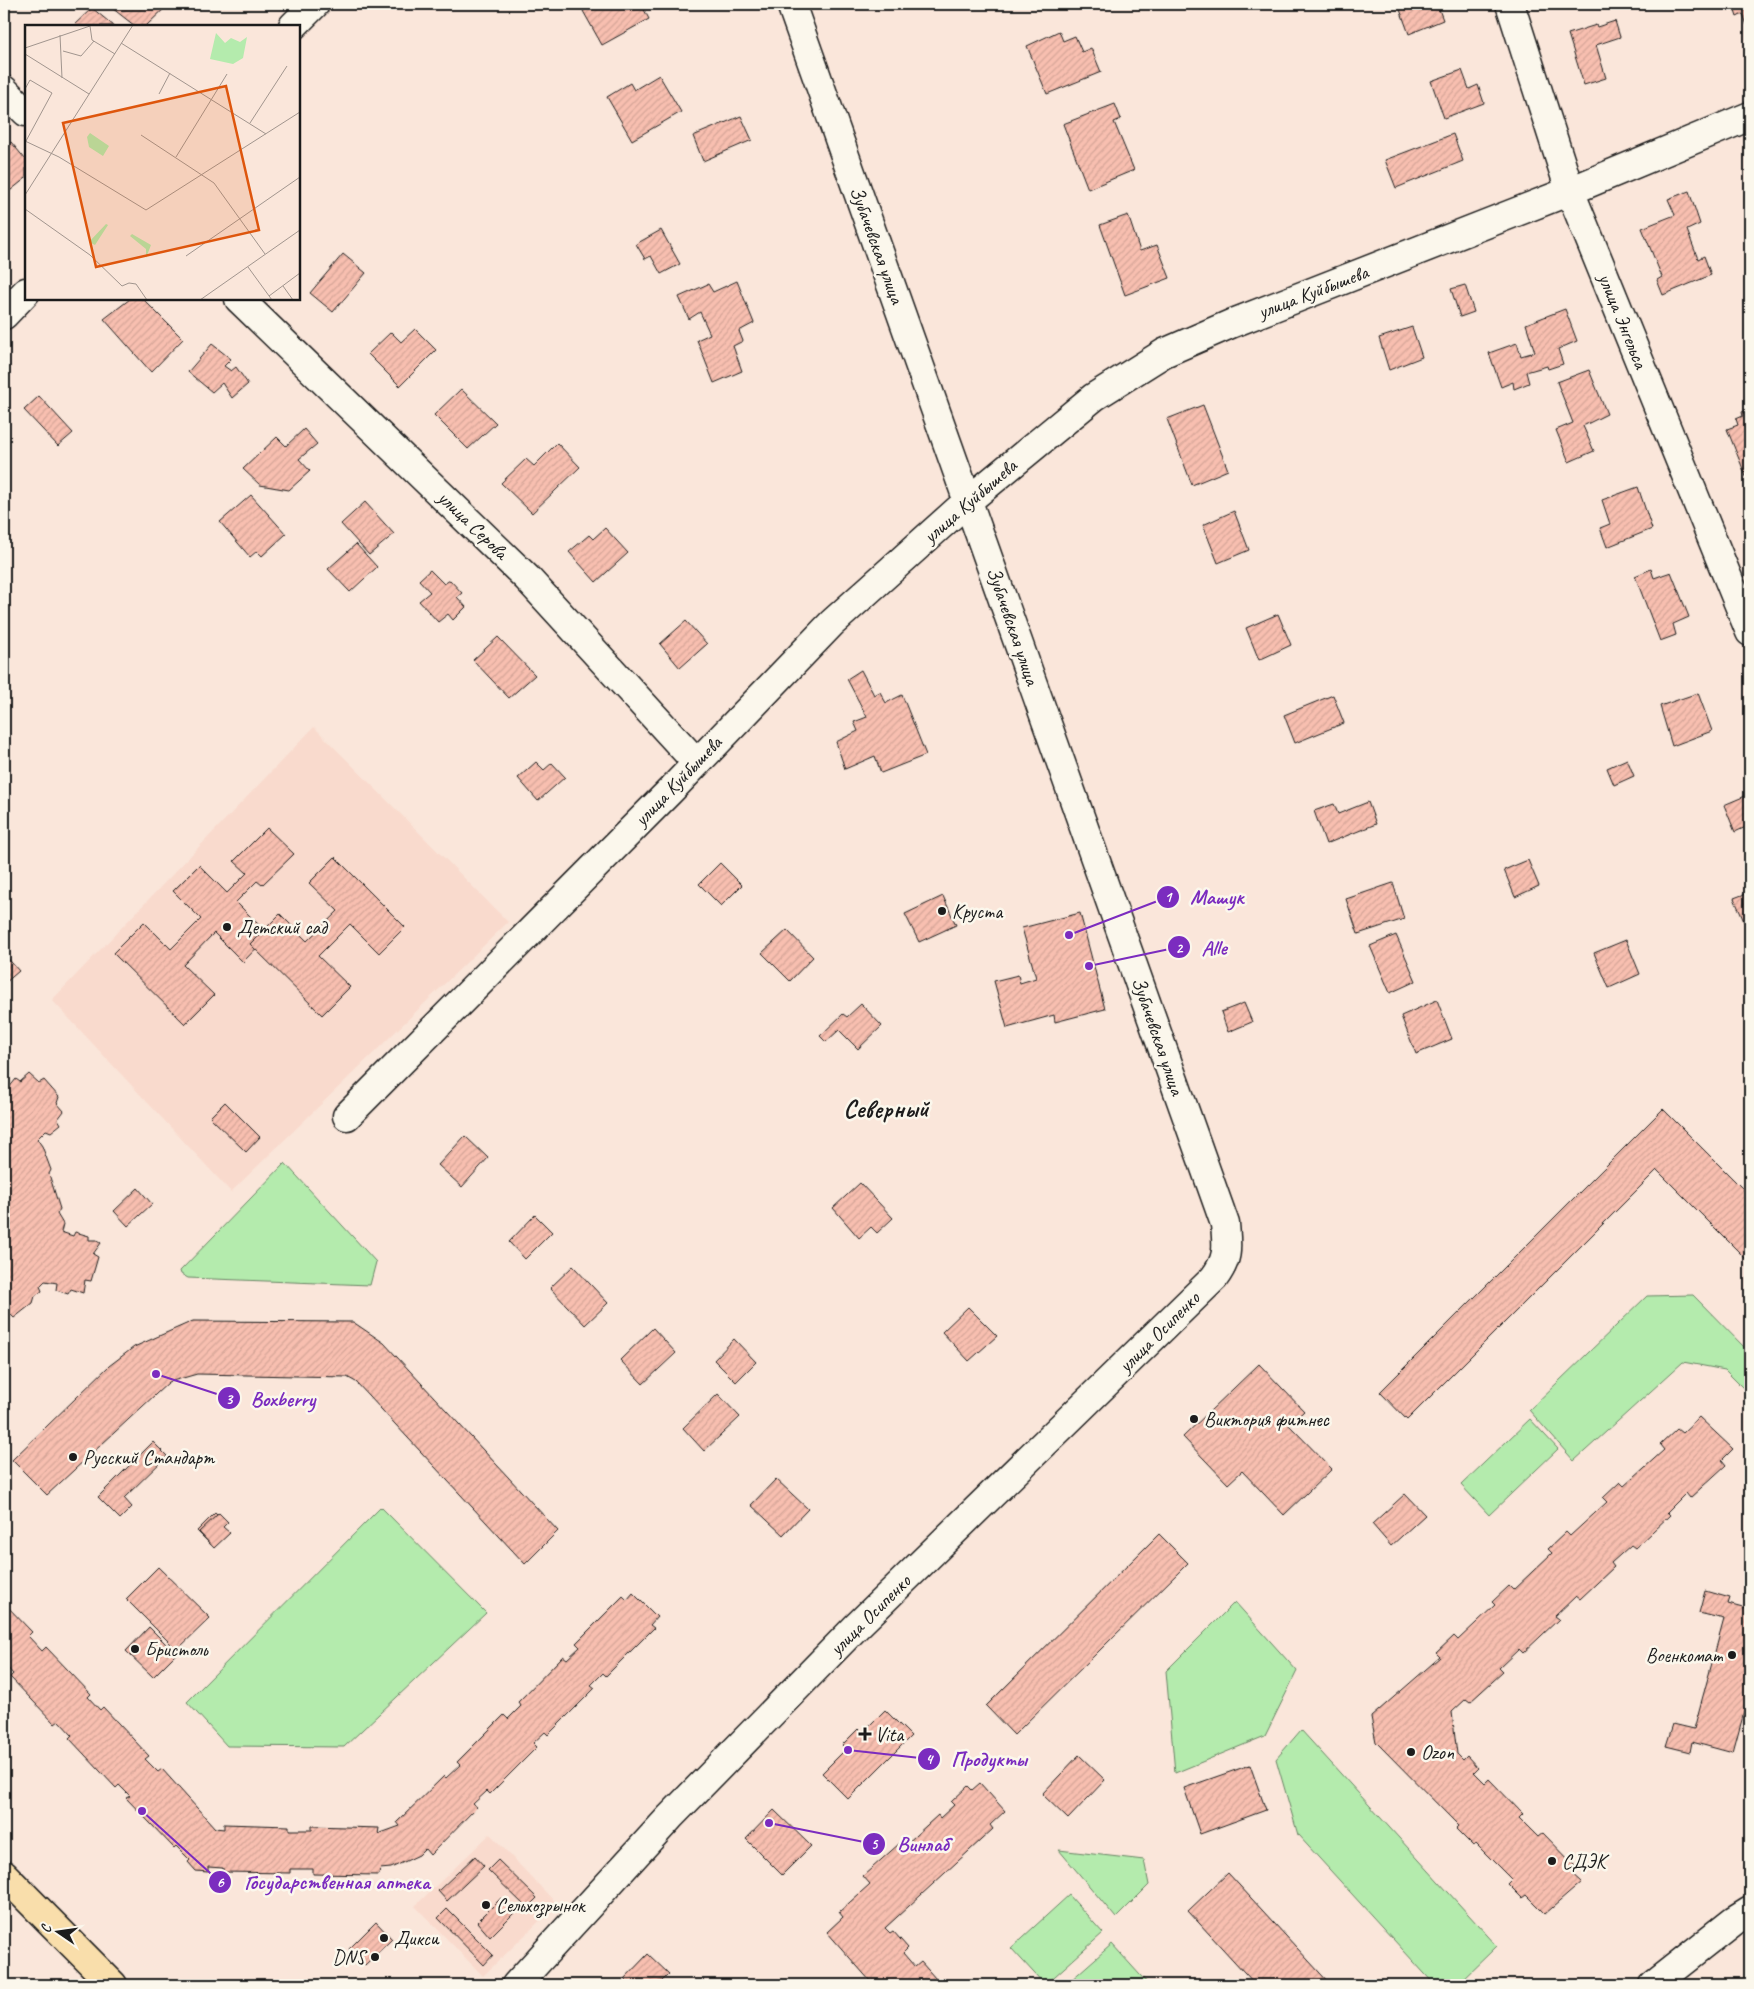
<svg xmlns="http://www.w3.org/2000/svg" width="1754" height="1989" font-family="Caveat,sans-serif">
<defs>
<pattern id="building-hatch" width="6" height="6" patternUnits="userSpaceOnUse" patternTransform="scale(1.25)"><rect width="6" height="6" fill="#f8bfb0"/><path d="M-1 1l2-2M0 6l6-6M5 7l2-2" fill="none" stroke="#d4a497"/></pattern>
</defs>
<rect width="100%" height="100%" fill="#fae6da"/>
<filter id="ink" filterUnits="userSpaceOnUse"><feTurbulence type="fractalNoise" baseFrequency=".02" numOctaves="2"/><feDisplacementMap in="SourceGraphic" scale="10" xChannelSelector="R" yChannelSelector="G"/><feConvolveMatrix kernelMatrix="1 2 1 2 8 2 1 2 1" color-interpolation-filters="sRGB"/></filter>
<g filter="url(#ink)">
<!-- built -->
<g fill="#f9dacd">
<path d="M314,727L508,922L231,1192L52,1000Z"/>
<path d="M490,1834L557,1904L483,1976L415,1906Z"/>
</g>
<!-- park -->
<g fill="#b4ebad" stroke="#688464">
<path d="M285,1163L376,1262L370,1285L188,1278L181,1274L180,1271Z"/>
<path d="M1693,1295L1750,1353V1395L1725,1370L1683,1362L1574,1461L1529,1410L1647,1296Z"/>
<path d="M1530,1419L1558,1449L1489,1515L1461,1485Z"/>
<path d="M381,1507L486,1613L344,1747L227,1746L187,1702Z"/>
<path d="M1235,1602L1297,1671L1265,1736L1175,1773L1166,1671Z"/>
<path d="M1301,1730L1497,1946L1457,1985H1435L1298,1835L1276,1759Z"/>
<path d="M1059,1850L1144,1860L1149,1885L1116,1918Z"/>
<path d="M1069,1895L1103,1933L1045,1985L1011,1948Z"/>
<path d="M1112,1944L1149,1985H1074L1070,1981Z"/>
</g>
<!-- building -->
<g fill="url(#building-hatch)" stroke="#1c1c1c">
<path d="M116,4H169L146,26H135L112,8Z"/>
<path d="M596,4H641L649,19L602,45L583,11Z"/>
<path d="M1398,4H1437L1443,20L1409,34Z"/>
<path d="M1740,4H1750V23L1747,25L1743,14L1737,17L1734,8L1740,6Z"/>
<path d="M92,8L114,26H73Z"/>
<path d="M1615,21L1620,37L1596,45L1606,78L1584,85L1568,34L1596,25L1597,27Z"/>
<path d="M1059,31L1063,41L1075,36L1082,52L1091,48L1101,72L1047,94L1027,46Z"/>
<path d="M1462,70L1469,89L1478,85L1484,103L1444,118L1431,81Z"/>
<path d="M659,75L681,112L632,140L607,97L630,83L634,90Z"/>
<path d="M1115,104L1121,119L1114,122L1134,170L1088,189L1063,124Z"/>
<path d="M741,116L752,140L703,161L693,136Z"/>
<path d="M1453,134L1463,161L1396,188L1385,160Z"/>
<path d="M11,142L26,160V178L6,194L4,190V147Z"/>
<path d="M1689,191L1700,224L1687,230L1698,259L1704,256L1711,275L1663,295L1657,280L1662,277L1642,228L1675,215L1668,199Z"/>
<path d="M1128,215L1140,251L1157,245L1170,278L1125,295L1100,225Z"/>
<path d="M661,230L680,264L661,274L651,256L645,259L636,244Z"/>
<path d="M343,254L366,273L333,312L310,293Z"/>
<path d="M737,281L754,323L739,331L743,341L733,346L742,371L714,383L697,340L710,334L700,312L689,319L679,297L708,284L713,292Z"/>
<path d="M1465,285L1474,312L1460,317L1451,289Z"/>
<path d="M130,299H143L183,339L151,372L104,319Z"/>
<path d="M1565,309L1577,341L1558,349L1563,364L1548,369L1547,366L1526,372L1529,383L1514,389L1513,382L1501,387L1489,353L1517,343L1521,356L1535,352L1526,324Z"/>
<path d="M1412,327L1422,357L1389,370L1379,338Z"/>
<path d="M415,329L436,350L400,386L368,354L391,332L401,342Z"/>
<path d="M212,344L231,359L224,366L231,371L236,367L248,384L232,398L222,383L212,392L188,372Z"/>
<path d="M1589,370L1607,414L1583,426L1594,451L1569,462L1556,430L1573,423L1557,382Z"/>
<path d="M461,389L496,423L468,449L434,415Z"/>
<path d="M39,396L73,433L58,446L24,410Z"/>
<path d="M1203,405L1228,470L1192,485L1167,419Z"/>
<path d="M1750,409V477L1747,479L1727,429L1738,425L1736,419L1743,416L1742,412Z"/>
<path d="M304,429L317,444L299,459L310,471L289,490L260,485L243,469L277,437L286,446Z"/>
<path d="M557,443L580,467L532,513L501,483L526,459L534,466Z"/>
<path d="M1638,487L1652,529L1607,547L1600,528L1610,524L1602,500Z"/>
<path d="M251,495L286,534L262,556L257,551L250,557L220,522Z"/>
<path d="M365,502L394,534L369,555L341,524Z"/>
<path d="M1234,511L1249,550L1218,563L1203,525Z"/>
<path d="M605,528L628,553L596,582L569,552L589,535L593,539Z"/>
<path d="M356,544L377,567L350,592L328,569Z"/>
<path d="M1651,569L1654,578L1671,572L1689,617L1673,624L1676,635L1660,641L1635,576Z"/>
<path d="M430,570L444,584L450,580L462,593L457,597L466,607L453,620L448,614L438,622L419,601L430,592L419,580Z"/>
<path d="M1278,614L1291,645L1259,660L1246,628Z"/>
<path d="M686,621L707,644L680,668L660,644Z"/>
<path d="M498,637L535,675L509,698L473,660Z"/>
<path d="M861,670L874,695L880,692L886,703L902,695L926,755L881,773L875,756L845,769L836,742L858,731L854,722L867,717L847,679Z"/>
<path d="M1698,693L1712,731L1672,746L1660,706Z"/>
<path d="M1333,695L1344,723L1295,743L1284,715Z"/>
<path d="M1627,759L1634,776L1614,785L1607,768Z"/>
<path d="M536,762L544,770L552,763L565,777L538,801L518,778Z"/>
<path d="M1750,794V825L1735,832L1724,805Z"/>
<path d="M1368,802L1376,824L1326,844L1314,811L1334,804L1338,814Z"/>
<path d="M267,828L294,854L262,885L257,881L236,902L269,935L243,962L214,933L183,965L214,995L185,1024L113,953L144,922L171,949L201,919L173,891L199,865L227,893L247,873L234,861Z"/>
<path d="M335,857L405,927L379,953L350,924L318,956L350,987L322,1015L250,944L280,914L307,941L338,911L309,883Z"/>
<path d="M1528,860L1539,886L1515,897L1504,870Z"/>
<path d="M720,863L742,885L721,906L699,884Z"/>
<path d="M1393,883L1404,919L1358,934L1346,899Z"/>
<path d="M1750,892V924L1746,926L1734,898Z"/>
<path d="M943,896L956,925L919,942L905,914Z"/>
<path d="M1080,913L1105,1009L1055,1022L1054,1015L1007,1028L994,981L1018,975L1020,983L1036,978L1022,928Z"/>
<path d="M787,930L813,957L790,981L762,953Z"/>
<path d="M1396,935L1416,981L1390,993L1370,946Z"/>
<path d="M1626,940L1640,974L1609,988L1594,953Z"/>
<path d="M4,954L19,971L5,983L4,982Z"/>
<path d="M1437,1000L1452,1039L1416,1054L1401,1016Z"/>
<path d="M1244,1003L1252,1022L1228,1032L1221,1012Z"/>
<path d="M861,1004L882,1026L858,1049L839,1030L826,1042L820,1036L843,1014L847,1017Z"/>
<path d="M29,1074L39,1083L44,1080L59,1097L57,1103L64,1111L58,1119L61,1124L51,1132L46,1130L37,1139L42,1146L51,1170L49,1174L60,1209L57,1214L63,1224L61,1232L73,1236L75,1232L89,1236V1240H97L101,1243L93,1254L98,1257L91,1281L85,1280L83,1293L71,1289L68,1294L56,1290L57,1283L45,1281L40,1286L42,1291L35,1296L33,1303L14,1318L4,1308V1249L8,1232L4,1214V1099L10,1093L8,1089L16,1079L20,1082Z"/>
<path d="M225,1102L260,1137L246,1152L210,1117Z"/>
<path d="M1663,1109L1750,1196V1263L1657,1170L1407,1420L1380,1392Z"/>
<path d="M465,1136L488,1158L462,1187L438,1165Z"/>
<path d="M860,1183L893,1218L877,1233L871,1227L859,1238L833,1208Z"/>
<path d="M138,1188L152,1204L128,1226L114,1211Z"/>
<path d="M535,1215L552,1232L525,1259L509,1242Z"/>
<path d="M573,1266L608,1303L585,1325L550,1288Z"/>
<path d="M968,1307L997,1336L969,1361L942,1332Z"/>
<path d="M193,1321L353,1322L384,1343L558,1531L525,1564L356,1382L347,1377L197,1374L169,1382L47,1495L12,1460L109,1366L134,1347Z"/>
<path d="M653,1328L676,1353L643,1384L620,1360Z"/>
<path d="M734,1339L756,1362L736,1382L714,1360Z"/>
<path d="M1259,1364L1304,1411L1289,1425L1332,1469L1284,1515L1242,1471L1228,1484L1183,1437Z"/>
<path d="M718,1394L740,1417L704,1451L683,1428Z"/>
<path d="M1699,1417L1733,1449L1722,1460L1726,1465L1690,1498L1686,1493L1667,1512L1670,1515L1635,1548L1631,1545L1611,1563L1614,1567L1580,1599L1576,1596L1555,1616L1559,1619L1523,1653L1519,1649L1499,1668L1503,1672L1470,1702L1466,1699L1452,1712L1457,1754L1463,1760L1467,1756L1478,1768L1474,1772L1485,1783L1489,1779L1523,1814L1519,1818L1538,1837L1543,1833L1576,1867L1571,1872L1582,1882L1545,1914L1526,1895L1522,1898L1508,1884L1512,1880L1476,1844L1473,1846L1456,1829L1459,1826L1376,1742L1371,1717L1440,1657L1436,1653L1454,1636L1458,1640L1495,1605L1492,1602L1509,1586L1513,1590L1552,1553L1548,1549L1566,1532L1570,1536L1607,1502L1603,1498L1620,1482L1624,1486L1664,1450L1660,1445L1677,1429L1682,1433Z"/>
<path d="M153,1442L167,1456L124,1498L132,1507L120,1519L98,1497Z"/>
<path d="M776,1479L808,1509L783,1535L751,1505Z"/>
<path d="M1405,1494L1425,1515L1391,1546L1372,1524Z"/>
<path d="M215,1513L223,1521L217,1527L224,1533L211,1545L197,1531Z"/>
<path d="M219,1513L228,1522L223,1527L230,1533L214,1548L199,1532Z"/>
<path d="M1159,1534L1188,1563L1014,1735L986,1706Z"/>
<path d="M158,1567L210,1618L177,1650L126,1599Z"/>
<path d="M1705,1591L1730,1598L1728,1604L1750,1610V1690L1733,1753L1692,1742L1690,1752L1666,1746L1673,1724L1694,1729L1724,1619L1699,1613Z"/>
<path d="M633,1593L657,1617L650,1625L654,1628L606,1676L603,1673L591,1685L595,1688L548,1735L545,1732L533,1743L537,1747L490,1794L487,1791L473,1804L477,1807L430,1855L425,1849L419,1855L391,1868L380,1869L379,1875L313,1874V1869H290V1873L223,1872V1868L208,1867V1872L196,1871L188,1862L190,1860L176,1846L174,1848L126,1798L130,1796L119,1785L116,1788L69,1738L72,1735L59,1721L55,1724L10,1677L13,1674L4,1664V1603L32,1632L28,1636L42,1651L46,1647L91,1694L88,1697L100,1710L103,1707L149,1756L145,1759L158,1772L162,1769L215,1828L224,1829V1824L289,1826V1830H312V1826L379,1828L378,1834L400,1826L397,1822L444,1776L446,1778L460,1765L457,1762L504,1715L508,1719L521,1706L518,1702L563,1656L567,1659L580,1647L576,1643L623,1596L627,1600Z"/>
<path d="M149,1627L176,1654L153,1677L126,1651Z"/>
<path d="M885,1710L911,1736L848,1799L822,1773L846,1749L842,1745L858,1729L862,1733Z"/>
<path d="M1079,1755L1105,1780L1068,1819L1042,1794Z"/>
<path d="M1250,1765L1266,1810L1200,1834L1184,1788Z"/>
<path d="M980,1783L1005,1811L990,1825L993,1829L885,1928L890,1933L893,1931L908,1948L903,1953L915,1967L921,1962L936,1979L934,1981L937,1985H878L873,1980L871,1982L827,1932L843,1917L839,1912L870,1884L863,1876L900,1843L904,1846L938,1815L940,1818L954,1805L951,1802L968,1786L972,1790Z"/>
<path d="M774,1810L811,1846L782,1875L746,1839Z"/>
<path d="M475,1856L484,1866L447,1901L438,1891Z"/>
<path d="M498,1860L537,1898L527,1908L488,1870Z"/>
<path d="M1228,1873L1331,1985H1256L1188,1911Z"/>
<path d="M501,1898L515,1912L490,1937L477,1922Z"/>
<path d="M447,1909L493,1955L484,1965L438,1918Z"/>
<path d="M376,1922L392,1939L365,1965L349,1949Z"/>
<path d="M648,1954L669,1974L658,1985H630L624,1979Z"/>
</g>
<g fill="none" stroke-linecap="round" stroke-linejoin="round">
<!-- minor casing -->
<g stroke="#1c1c1c" stroke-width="31">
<g id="minor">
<path d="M1510,4L1570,191L1750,632"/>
<path d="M293,26L315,4"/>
<path d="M4,90L26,112"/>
<path d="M239,299L527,578L696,762"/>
<path d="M4,315L26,292"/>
<path d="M347,1116L671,790L832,623L969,500L1094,397L1164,353L1233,323L1570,191L1750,116"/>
<path d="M516,1985L670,1817L856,1627L1214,1278C1229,1258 1227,1248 1225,1224L791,4"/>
<path d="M1653,1985L1734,1921L1750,1911"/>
</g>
</g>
<!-- major casing -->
<g stroke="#1c1c1c" stroke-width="31">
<path id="major" d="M4,1875L113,1985"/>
</g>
<!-- minor -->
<use href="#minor" stroke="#fbf7ec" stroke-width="28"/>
<!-- major -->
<use href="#major" stroke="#f9deab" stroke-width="28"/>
</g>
</g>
<!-- markers -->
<g fill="#1c1c1c" stroke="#fbf7ec" stroke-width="2">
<circle cx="942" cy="911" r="5"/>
<circle cx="227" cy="927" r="5"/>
<circle cx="1194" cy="1419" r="5"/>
<circle cx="73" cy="1457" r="5"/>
<circle cx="135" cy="1649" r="5"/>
<circle cx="1732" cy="1655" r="5"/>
<path d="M862.5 1726.5h5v5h5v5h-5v5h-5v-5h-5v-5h5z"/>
<circle cx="1411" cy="1752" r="5"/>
<circle cx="1552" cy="1861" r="5"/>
<circle cx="486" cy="1905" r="5"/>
<circle cx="384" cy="1938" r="5"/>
<circle cx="375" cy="1957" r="5"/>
</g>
<g text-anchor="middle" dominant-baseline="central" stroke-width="5" stroke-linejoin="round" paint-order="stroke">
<!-- street labels -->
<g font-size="20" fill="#1c1c1c" stroke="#fbf7ec">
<text transform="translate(877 245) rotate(70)">Зубачевская улица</text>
<text transform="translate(1313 292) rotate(-21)">улица Куйбышева</text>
<text transform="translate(1623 321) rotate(68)">улица Энгельса</text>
<text transform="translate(970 501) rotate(-41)">улица Куйбышева</text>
<text transform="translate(473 525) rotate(44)">улица Серова</text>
<text transform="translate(1013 626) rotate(71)">Зубачевская улица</text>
<text transform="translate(678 781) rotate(-46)">улица Куйбышева</text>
<text transform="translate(1158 1036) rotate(71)">Зубачевская улица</text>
<text transform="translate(1159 1332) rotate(-45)">улица Осипенко</text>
<text transform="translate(870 1615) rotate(-45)">улица Осипенко</text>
</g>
<!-- poi labels -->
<g font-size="20" fill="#1c1c1c" stroke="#fbf7ec" text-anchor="start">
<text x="952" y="911">Круста</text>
<text x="237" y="927">Детский сад</text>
<text x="1204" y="1419">Виктория фитнес</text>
<text x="83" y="1457">Русский Стандарт</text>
<text x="145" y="1649">Бристоль</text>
<text x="1722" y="1655" text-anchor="end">Военкомат</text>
<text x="875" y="1734">Vita</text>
<text x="1421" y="1752">Ozon</text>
<text x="1562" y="1861">СДЭК</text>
<text x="496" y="1905">Сельхозрынок</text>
<text x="394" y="1938">Дикси</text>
<text x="365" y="1957" text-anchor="end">DNS</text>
</g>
<!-- district labels -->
<g font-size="25" font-weight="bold" fill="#1c1c1c" stroke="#fbf7ec">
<text x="886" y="1109">Северный</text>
</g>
</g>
<!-- overview -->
<g transform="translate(25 25)">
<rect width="275" height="275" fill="#fae6da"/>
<path d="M191,8L200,18L206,13L215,17L222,12L218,33L208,39L185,34Z" fill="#b4ebad"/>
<path d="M65,108L84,121L78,131L64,122L62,112ZM81,199L83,200L70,220L64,217ZM107,209L126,220L121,233V224L105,211Z" fill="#b4ebad"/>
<path fill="none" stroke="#a1958e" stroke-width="1" d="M65,1L67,15L90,29M35,10L37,53M96,18L241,109M0,23L65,1M38,26L56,31L69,16M0,29L64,69M0,64L5,55L27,68L1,116M134,69L145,48M225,98L262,41M116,110L189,158L240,229M0,116L34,132L121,185L275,87M151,132L202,49M0,170L108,0M0,184L65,230L97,261L104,258L111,259L122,275M161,231L275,152M223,242L247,275M258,261L268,275M244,271L275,248M175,275L275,205"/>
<path fill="#de560d" fill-opacity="0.15" stroke="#de560d" stroke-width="2.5" d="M201,61L234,205L71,242L38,98Z"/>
<rect width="275" height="275" fill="none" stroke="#1c1c1c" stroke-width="2.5"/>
</g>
<!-- callouts -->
<path fill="none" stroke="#7b2cbf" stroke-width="2" d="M1069 935L1168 897M1089 966L1179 947M156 1374L229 1398M848 1750L929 1759M769 1823L874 1844M142 1811L220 1882"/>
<g fill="#7b2cbf" stroke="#fbf7ec" stroke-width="2">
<circle cx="1069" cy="935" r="5"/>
<circle cx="1089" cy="966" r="5"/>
<circle cx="156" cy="1374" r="5"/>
<circle cx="848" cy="1750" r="5"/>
<circle cx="769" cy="1823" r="5"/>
<circle cx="142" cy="1811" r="5"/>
<circle cx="1168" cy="897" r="12"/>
<circle cx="1179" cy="947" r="12"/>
<circle cx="229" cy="1398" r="12"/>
<circle cx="929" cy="1759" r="12"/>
<circle cx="874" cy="1844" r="12"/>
<circle cx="220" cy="1882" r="12"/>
</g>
<g font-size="15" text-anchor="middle" font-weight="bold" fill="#fff">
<text x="1168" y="902">1</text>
<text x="1179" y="953">2</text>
<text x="229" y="1404">3</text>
<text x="929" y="1764">4</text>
<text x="874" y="1849">5</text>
<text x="220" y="1887">6</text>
</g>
<g font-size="21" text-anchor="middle" font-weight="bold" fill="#7b2cbf" stroke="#fbf7ec" stroke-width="5" stroke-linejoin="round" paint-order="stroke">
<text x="1217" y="904">Машук</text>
<text x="1214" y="955">Alle</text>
<text x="283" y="1406">Boxberry</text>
<text x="989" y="1766">Продукты</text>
<text x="923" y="1851">Винлаб</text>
<text x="337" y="1889">Государственная аптека</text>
</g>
<!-- margin -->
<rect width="1754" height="1989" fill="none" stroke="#fbf7ec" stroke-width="20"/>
<rect x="10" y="10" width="1734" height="1969" fill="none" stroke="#1c1c1c" stroke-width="2" filter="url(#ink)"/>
<!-- north arrow -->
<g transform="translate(58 1932) rotate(283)" stroke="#fbf7ec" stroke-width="4" paint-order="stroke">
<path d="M0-4L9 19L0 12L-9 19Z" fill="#1c1c1c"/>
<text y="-8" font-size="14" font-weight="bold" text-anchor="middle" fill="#1c1c1c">С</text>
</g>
</svg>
